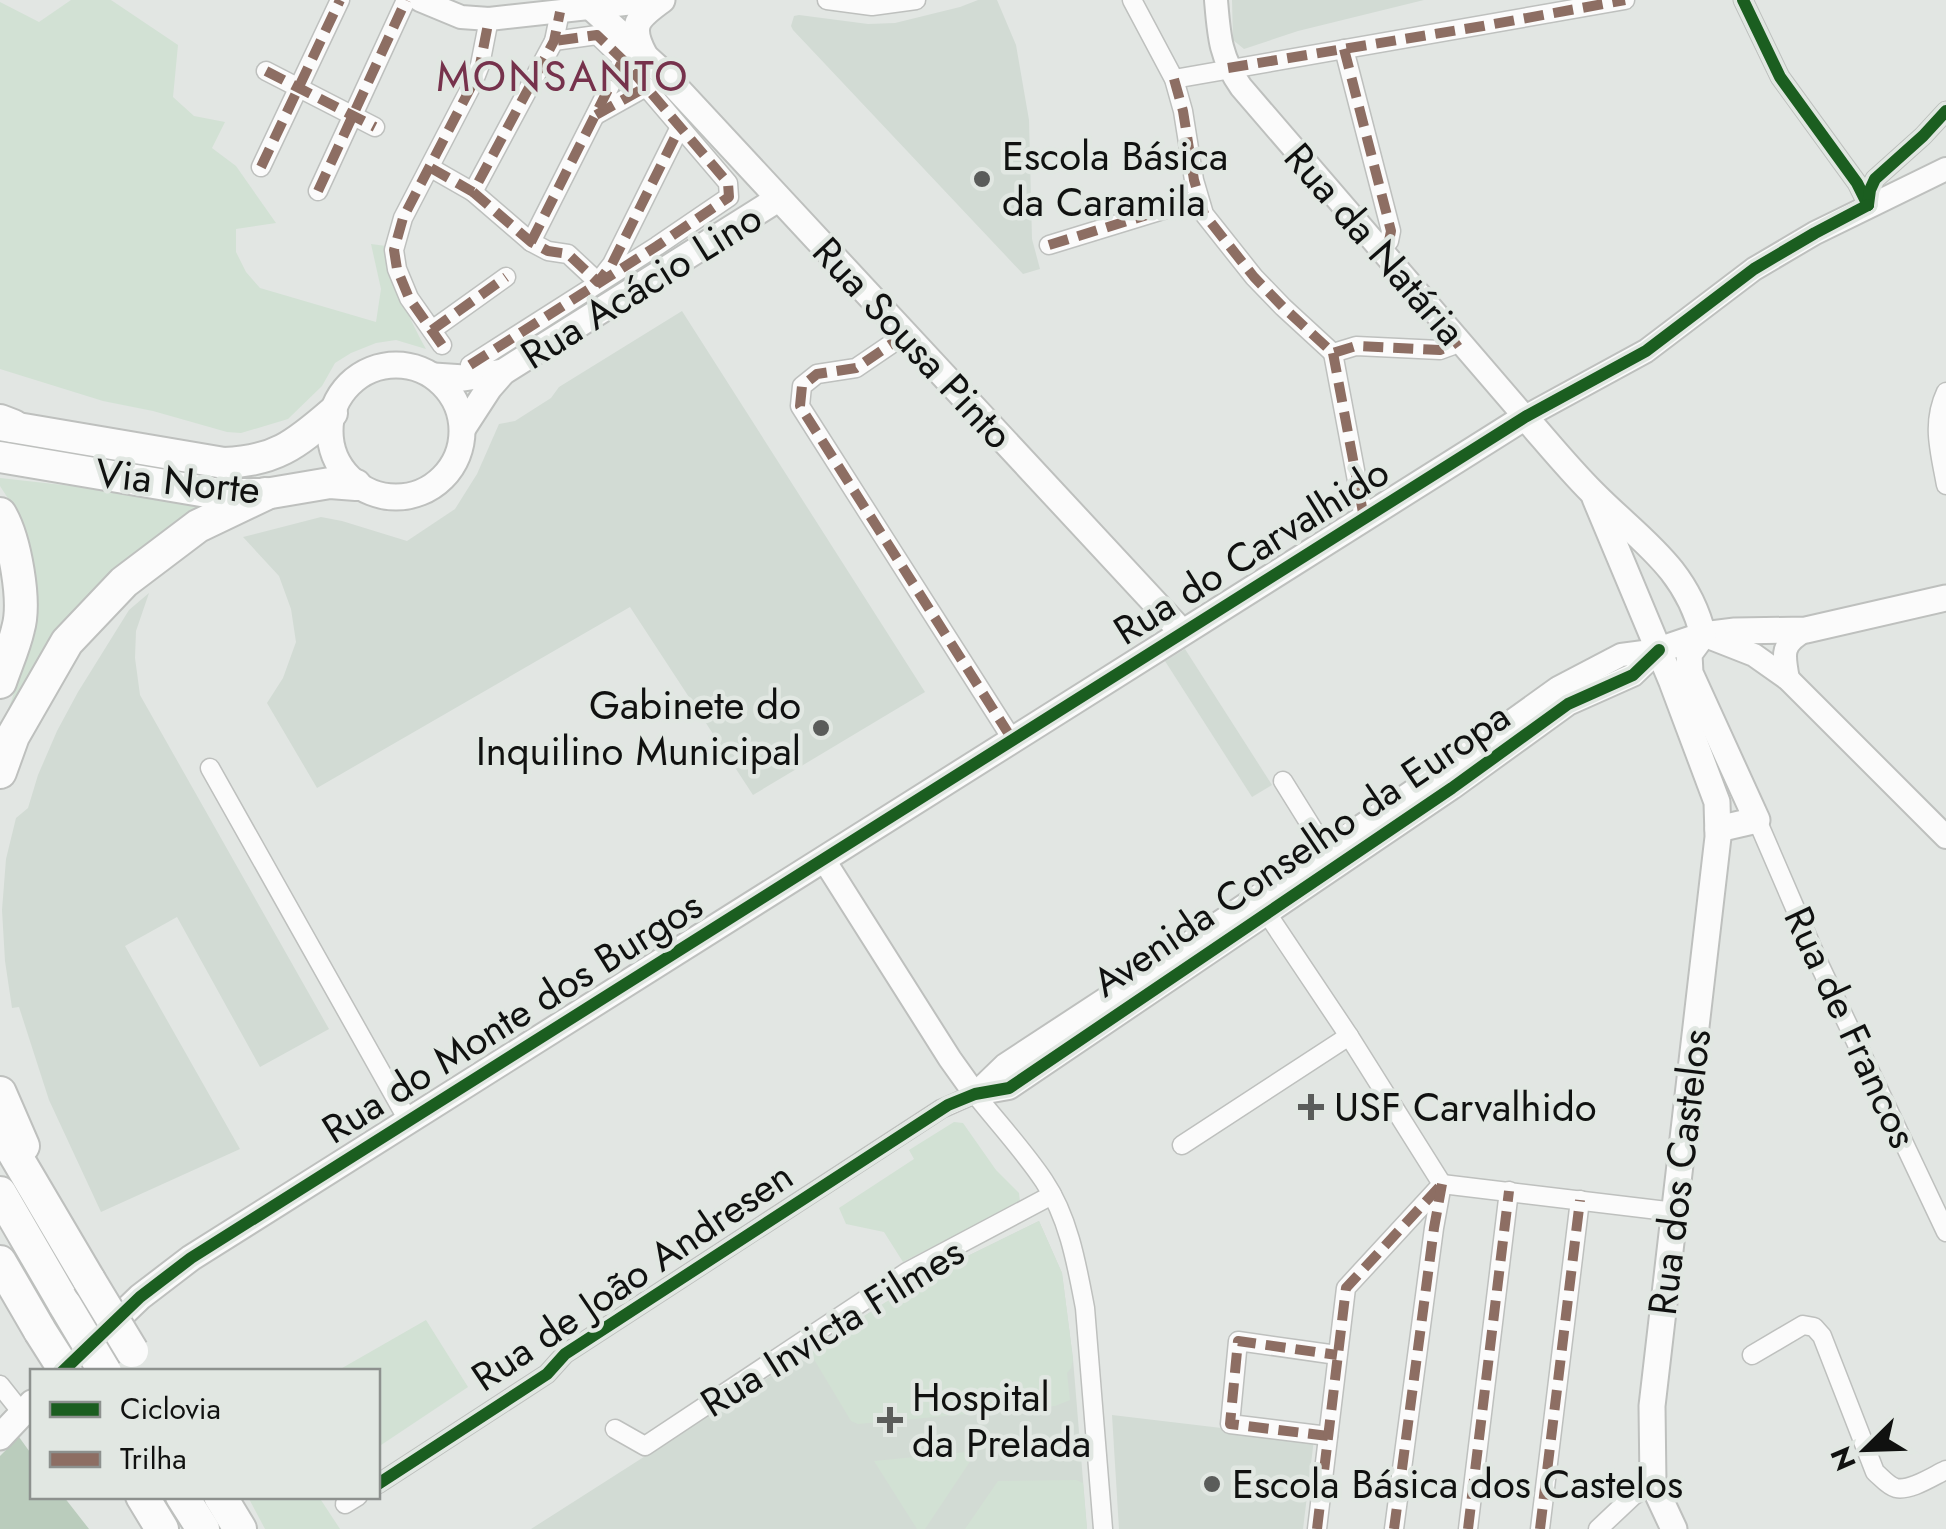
<svg xmlns="http://www.w3.org/2000/svg" width="1946" height="1529" font-family="Jost,sans-serif">
<rect width="100%" height="100%" fill="#e2e6e3"/>
<!-- built -->
<g fill="#d2dbd4">
<path d="M978,0H997L1016,45L1029,120L1032,239L1040,269L1023,274L793,30L791,26L794,16L799,15L868,24L895,23L960,7Z"/>
<path d="M1232,0H1424L1298,31L1244,49L1233,40Z"/>
<path d="M682,311L925,692L753,795L630,607L317,788L267,703L283,678L296,642L291,609L279,576L243,537L321,517L342,521L407,541L455,509L477,474L499,424L515,421L551,398L559,387Z"/>
<path d="M149,593L136,631L135,658L140,695L329,1029L260,1067L177,917L125,946L240,1149L101,1212L49,1100L19,1007L12,1008L5,961L2,910L6,859L16,818L28,808L38,775L57,731L78,692L129,610Z"/>
<path d="M1185,649L1272,785L1252,797L1165,661Z"/>
<path d="M1039,1221L1062,1273L1073,1359L1087,1529H531L927,1276Z"/>
<path d="M1112,1415L1314,1439L1303,1529H1119Z"/>
</g>
<!-- green -->
<g fill="#d2e1d4">
<path d="M71,0H111L178,45L173,97L194,116L225,122L212,148L236,166L276,223L236,229V252L246,272L260,288L376,322L381,289L371,244L386,246C396,286 406,313 426,349L396,340L376,343L351,353L335,363L322,386L288,419L241,433L227,432L153,411L103,401L0,369V2L39,22Z"/>
<path d="M0,478L225,503L0,731L12,699L32,633L15,509L0,486Z"/>
<path d="M954,1122L963,1123L996,1170L1019,1193L1020,1202L903,1262L884,1232L846,1224L839,1208L914,1159L909,1150Z"/>
<path d="M1039,1221L1062,1273L1073,1359L1071,1368L1067,1373L1070,1400L1055,1406L858,1424L851,1421L809,1351L927,1276Z"/>
<path d="M426,1320L468,1387L378,1447V1372L337,1371Z"/>
<path d="M977,1451L925,1529H917L874,1461Z"/>
<path d="M1076,1480L1083,1483L1087,1529H965L998,1481Z"/>
<path d="M248,1497H319L340,1529H265Z"/>
</g>
<!-- forest -->
<path fill="#baccbc" d="M19,1437L32,1455V1496L64,1497L89,1529H0V1456Z"/>
<g fill="none" stroke-linecap="round" stroke-linejoin="round">
<!-- minor casing -->
<g stroke="#bec0be" stroke-width="21">
<g id="minor">
<path d="M827,0L872,6L916,0"/>
<path d="M1132,0L1174,79L1183,111L1194,180L1204,214L1254,277L1283,307L1333,353L1356,346L1440,350L1451,346L1459,340"/>
<path d="M1743,0L1780,77L1857,183L1868,205"/>
<path d="M1344,49L1391,231L1389,241L1381,250"/>
<path d="M266,71L375,127"/>
<path d="M1174,79L1625,0"/>
<path d="M596,115L646,87"/>
<path d="M261,167L340,0"/>
<path d="M431,168L473,192L554,41L560,12"/>
<path d="M318,191L406,0"/>
<path d="M473,192L531,242L548,251L568,254L598,282L612,264L680,127"/>
<path d="M1868,205L1870,190L1875,179L1923,136L1946,111"/>
<path d="M531,242L623,60"/>
<path d="M1049,245L1199,199"/>
<path d="M432,330L506,277"/>
<path d="M906,334L856,368L817,374L802,386L800,406L1012,739"/>
<path d="M442,345L409,298L397,269L394,250L403,218L473,83L480,65L489,19"/>
<path d="M1333,353L1364,518"/>
<path d="M470,365L657,246L729,197L728,183L623,60L597,35L554,41"/>
<path d="M1946,392C1931,424 1940,451 1946,485"/>
<path d="M210,768L408,1120"/>
<path d="M1283,781L1326,850"/>
<path d="M1757,820L1820,966L1946,1232"/>
<path d="M1260,903L1349,1036L1442,1184"/>
<path d="M1182,1145L1349,1036"/>
<path d="M1442,1184L1675,1212"/>
<path d="M1752,1355L1803,1325L1814,1327L1822,1336L1875,1472C1881,1477 1888,1486 1896,1488C1911,1491 1933,1476 1946,1470"/>
<path d="M0,1385L23,1414"/>
<path d="M615,1429L645,1446L907,1272L1052,1195"/>
<path d="M1328,1436L1230,1424L1238,1341L1337,1355"/>
<path d="M378,1484L547,1374L565,1354L941,1109L975,1094C998,1123 1024,1151 1044,1181C1069,1218 1077,1266 1085,1308L1103,1529"/>
<path d="M345,1504L358,1496"/>
<path d="M1317,1529L1346,1288L1442,1184"/>
<path d="M1394,1529L1434,1228L1442,1184"/>
<path d="M1468,1529L1509,1191"/>
<path d="M1540,1529L1580,1200"/>
<path d="M1598,1529L1633,1496L1653,1484"/>
</g>
</g>
<!-- tertiary casing -->
<g stroke="#bec0be" stroke-width="26">
<g id="tertiary">
<path d="M420,0L461,17L489,19L661,0"/>
<path d="M1216,0C1219,36 1220,57 1241,87L1525,417L1646,351L1754,269L1815,233L1946,169"/>
<path d="M1703,635L1754,655L1788,679L1946,837"/>
<path d="M1788,679C1783,653 1781,644 1806,630"/>
<path d="M824,860L950,1059L975,1094"/>
<path d="M975,1094L1005,1065L1133,981L1441,772L1558,688L1621,655L1659,650"/>
<path d="M975,1094L1009,1088L1452,788L1568,704L1633,675L1659,650"/>
</g>
</g>
<!-- secondary casing -->
<g stroke="#bec0be" stroke-width="29">
<g id="secondary">
<path d="M593,9L658,68L1182,632"/>
<path d="M644,54C629,25 637,18 662,0"/>
<circle cx="396" cy="431" r="66"/>
<path d="M434,376L464,378L503,372"/>
<path d="M463,428L489,388L503,372L778,199"/>
<path d="M1595,498L1672,682L1717,802L1718,837L1652,1406L1653,1484L1674,1529"/>
<path d="M1703,635L1689,654L1690,673L1757,820L1718,829"/>
<path d="M1659,650L1703,635L1735,631L1806,630L1946,598"/>
<path d="M62,1372L140,1297L191,1258L1525,417C1547,442 1568,468 1592,492C1638,539 1686,566 1703,635"/>
<path d="M0,1437L32,1403"/>
</g>
</g>
<!-- trunk casing -->
<g stroke="#bec0be" stroke-width="34">
<g id="trunk">
<path d="M0,425L224,463C275,461 295,445 332,413"/>
<path d="M0,457L219,494H265L330,483L356,485"/>
</g>
</g>
<!-- motorway casing -->
<g stroke="#bec0be" stroke-width="36">
<g id="motorway">
<path d="M0,421L13,426"/>
<path d="M0,514C15,539 26,602 18,629C14,647 6,664 0,682"/>
<path d="M0,772L13,736L67,642L124,582L198,526L265,494"/>
<path d="M0,1093L23,1146"/>
<path d="M0,1129L89,1280"/>
<path d="M0,1193L65,1305"/>
<path d="M0,1262L40,1331"/>
<path d="M142,1496L162,1529"/>
<path d="M182,1496L203,1529"/>
<path d="M220,1496L240,1529"/>
</g>
</g>
<!-- minor -->
<use href="#minor" stroke="#fbfbfb" stroke-width="18"/>
<!-- tertiary -->
<use href="#tertiary" stroke="#fbfbfb" stroke-width="22"/>
<!-- secondary -->
<use href="#secondary" stroke="#fbfbfb" stroke-width="25"/>
<!-- trunk -->
<use href="#trunk" stroke="#fbfbfb" stroke-width="30"/>
<!-- motorway -->
<use href="#motorway" stroke="#fbfbfb" stroke-width="32"/>
<!-- motorway-bridge casing -->
<g stroke="#bec0be" stroke-width="36" stroke-linecap="butt">
<g id="motorway-bridge">
<path d="M89,1280L132,1351"/>
<path d="M65,1305L105,1372"/>
<path d="M40,1331L66,1372"/>
</g>
</g>
<!-- motorway-bridge -->
<use href="#motorway-bridge" stroke="#fbfbfb" stroke-width="32"/>
<!-- quiet -->
<g stroke="#8d6e63" stroke-width="10" stroke-dasharray="20 10" stroke-linecap="butt">
<path d="M1344,49L1391,231L1389,241L1381,250"/>
<path d="M1228,68L1483,26L1625,0"/>
<path d="M266,71L375,127"/>
<path d="M1174,79L1183,111L1194,180L1204,214L1254,277L1283,307L1333,353L1356,346L1440,350L1451,346L1459,340"/>
<path d="M596,115L646,87"/>
<path d="M261,167L340,0"/>
<path d="M431,168L473,192L554,41L560,12"/>
<path d="M318,191L406,0"/>
<path d="M473,192L531,242L548,251L568,254L598,282L612,264L680,127"/>
<path d="M531,242L623,60"/>
<path d="M1049,245L1199,199"/>
<path d="M432,330L506,277"/>
<path d="M906,334L856,368L817,374L802,386L800,406L1012,739"/>
<path d="M442,345L409,298L397,269L394,250L403,218L473,83L480,65L489,19"/>
<path d="M1333,353L1364,518"/>
<path d="M470,365L657,246L729,197L728,183L623,60L597,35L554,41"/>
<path d="M1328,1436L1230,1424L1238,1341L1337,1355"/>
<path d="M1317,1529L1346,1288L1442,1184"/>
<path d="M1394,1529L1434,1228L1442,1184"/>
<path d="M1468,1529L1509,1191"/>
<path d="M1540,1529L1580,1200"/>
</g>
<!-- cycleway casing -->
<g stroke="#e1e7e2" stroke-width="19">
<g id="cycleway">
<path d="M1743,0L1780,77L1857,183L1868,205"/>
<path d="M1868,205L1870,190L1875,179L1923,136L1946,111"/>
<path d="M62,1372L140,1297L191,1258L1525,417L1646,351L1754,269L1815,233L1868,205"/>
<path d="M378,1484L547,1374L565,1354L948,1105L975,1094L1009,1088L1452,788L1568,704L1633,675L1659,650"/>
</g>
</g>
<!-- cycleway -->
<use href="#cycleway" stroke="#1b5e20" stroke-width="12"/>
</g>
<!-- markers -->
<g fill="#5a5c5a" stroke="#e1e7e2" stroke-width="4">
<circle cx="982" cy="179" r="10"/>
<circle cx="821" cy="728" r="10"/>
<path d="M1306 1092h10v10h10v10h-10v10h-10v-10h-10v-10h10z"/>
<path d="M885 1405h10v10h10v10h-10v10h-10v-10h-10v-10h10z"/>
<circle cx="1212" cy="1484" r="10"/>
</g>
<g text-anchor="middle" dominant-baseline="central" stroke-width="9" stroke-linejoin="round" paint-order="stroke">
<!-- poi labels -->
<g font-size="40" fill="#101110" stroke="#e1e7e2" text-anchor="start">
<text x="1002" y="156">Escola Básica<tspan x="1002" dy="46">da Caramila</tspan></text>
<text x="801" y="705" text-anchor="end">Gabinete do<tspan x="801" dy="46">Inquilino Municipal</tspan></text>
<text x="1334" y="1107">USF Carvalhido</text>
<text x="912" y="1397">Hospital<tspan x="912" dy="46">da Prelada</tspan></text>
<text x="1232" y="1484">Escola Básica dos Castelos</text>
</g>
<!-- street labels -->
<g font-size="40" fill="#101110" stroke="#e1e7e2">
<text transform="translate(1375 244) rotate(49)">Rua da Natária</text>
<text transform="translate(641 286) rotate(-32)">Rua Acácio Lino</text>
<text transform="translate(913 343) rotate(47)">Rua Sousa Pinto</text>
<text transform="translate(178 481) rotate(6)">Via Norte</text>
<text transform="translate(1251 551) rotate(-32)">Rua do Carvalhido</text>
<text transform="translate(1301 849) rotate(-34)">Avenida Conselho da Europa</text>
<text transform="translate(512 1017) rotate(-32)">Rua do Monte dos Burgos</text>
<text transform="translate(1851 1027) rotate(65)">Rua de Francos</text>
<text transform="translate(1679 1172) rotate(-83)">Rua dos Castelos</text>
<text transform="translate(632 1276) rotate(-34)">Rua de João Andresen</text>
<text transform="translate(832 1327) rotate(-32)">Rua Invicta Filmes</text>
</g>
<!-- neighbourhood labels -->
<g font-size="42" letter-spacing="2.5" fill="#76324c" stroke="#e1e7e2">
<text x="563" y="76">MONSANTO</text>
</g>
</g>
<!-- legend -->
<rect x="30" y="1369" width="350" height="130" fill="#e1e7e2" stroke="#8d918e" stroke-width="2.5"/>
<rect x="50" y="1402" width="50" height="15" fill="#1b5e20" stroke="#8d918e" stroke-width="2.5"/>
<text x="120" y="1419" font-size="30" fill="#101110">Ciclovia</text>
<rect x="50" y="1452" width="50" height="15" fill="#8d6e63" stroke="#8d918e" stroke-width="2.5"/>
<text x="120" y="1469" font-size="30" fill="#101110">Trilha</text>
<!-- north arrow -->
<g transform="translate(1866 1449) rotate(247)" stroke="#e1e7e2" stroke-width="8" paint-order="stroke">
<path d="M0-8L18 38L0 25L-18 38Z" fill="#101110"/>
<text y="-15" font-size="28" font-weight="bold" text-anchor="middle" fill="#101110">N</text>
</g>
</svg>
